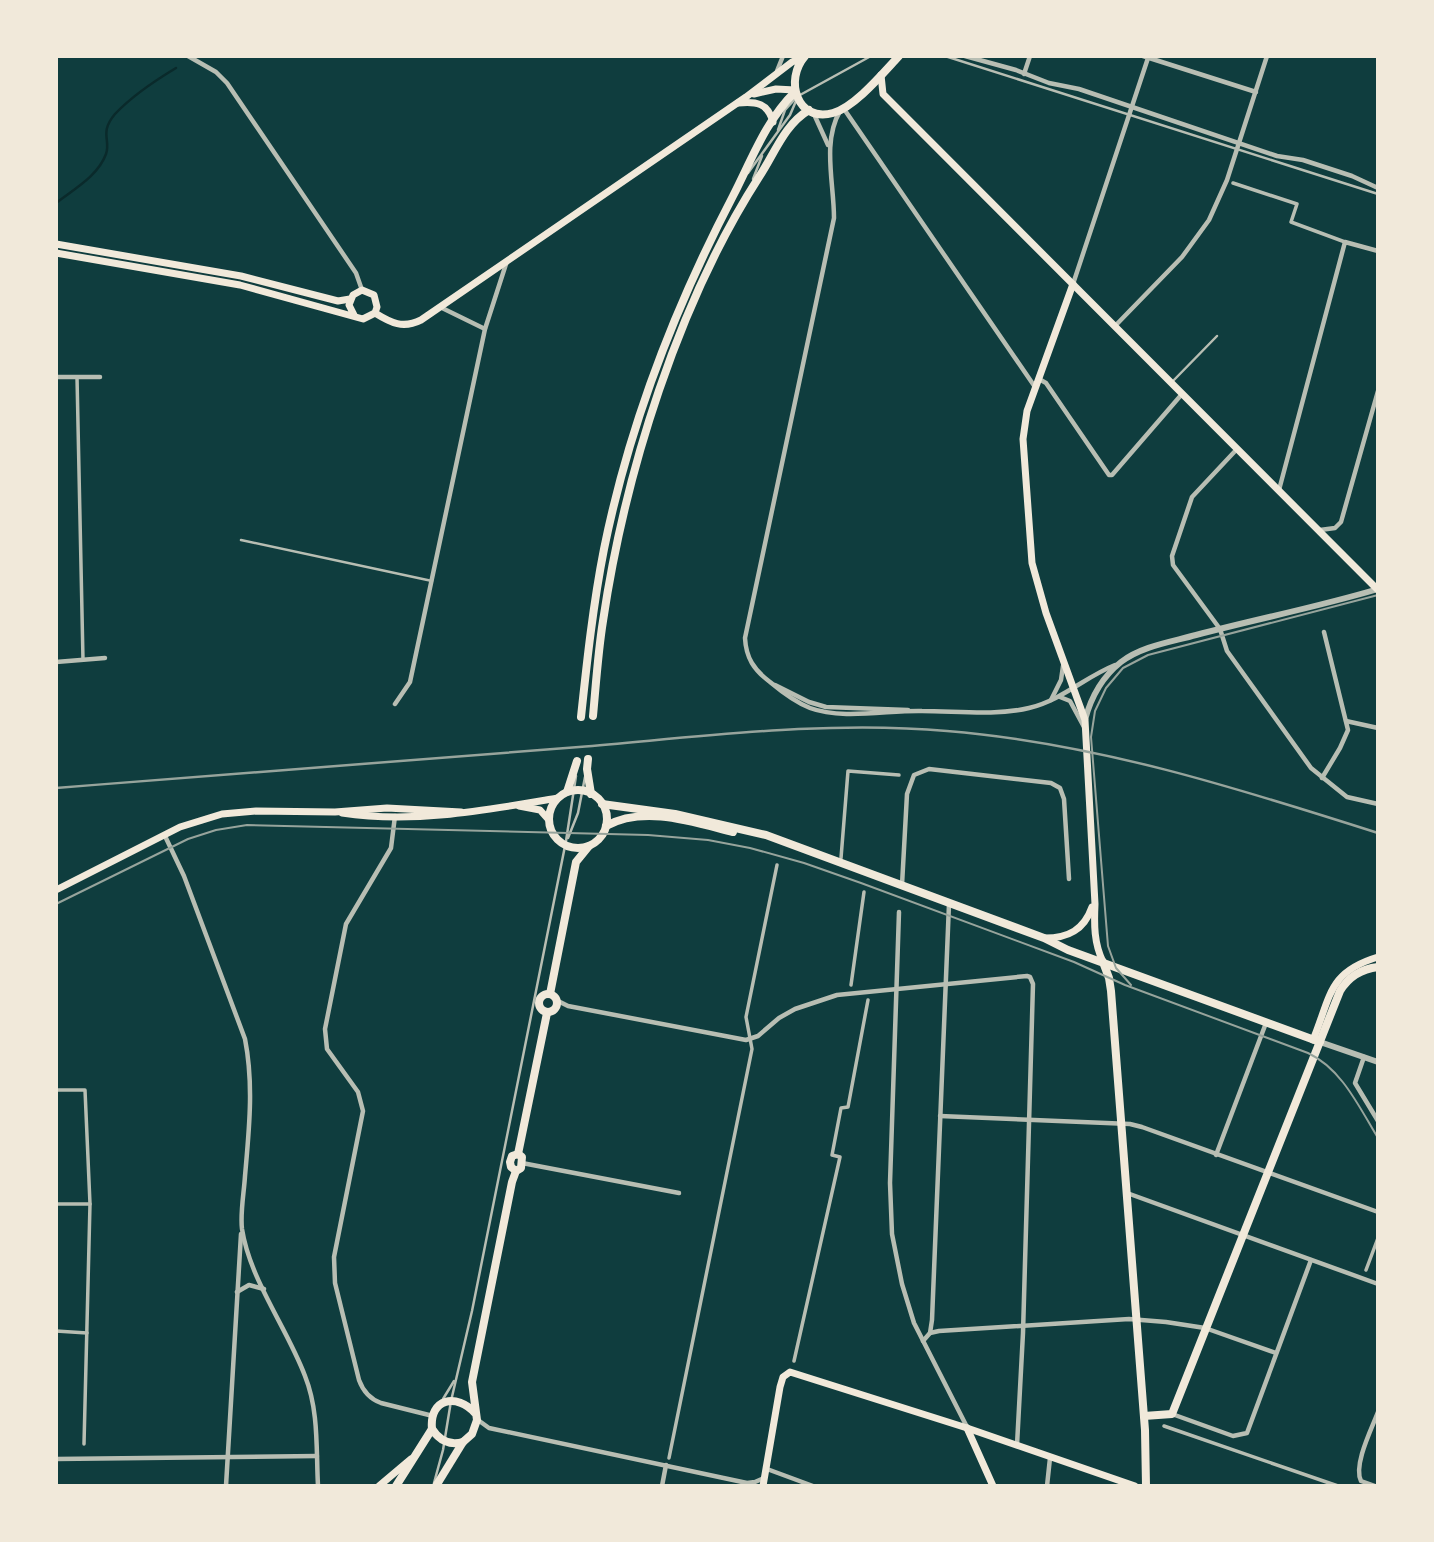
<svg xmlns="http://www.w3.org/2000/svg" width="1434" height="1542" font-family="Jost,sans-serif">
<rect width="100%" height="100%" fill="#0f3d3e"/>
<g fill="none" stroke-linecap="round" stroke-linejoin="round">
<!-- stream -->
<path stroke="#0a2a2b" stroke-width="2.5" d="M56,203C74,189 98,176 106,154C111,140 99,133 115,114C132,96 156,80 176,68"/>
<!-- service -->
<g stroke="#b8beb3" stroke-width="2.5">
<path d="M945,56L1378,194"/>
<path d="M800,95L871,56"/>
<path d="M778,130L785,110L795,99"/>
<path d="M748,173L790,115L796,101"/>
<path d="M753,179L762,156"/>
<path d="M1172,382L1217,336"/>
<path d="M241,540L432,581"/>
<path d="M568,838L578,813L585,777"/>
<path d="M443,1399L454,1381"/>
<path d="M434,1483L443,1450L451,1401L472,1311L566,841L576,776"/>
</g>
<!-- pedestrian -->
<g stroke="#b8beb3" stroke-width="3.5">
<path d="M1233,183L1297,204L1291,222L1345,242"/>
<path d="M77,377L83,660"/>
<path d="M841,858L848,771L899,775"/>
<path d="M851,985L864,892"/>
<path d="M56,1090H85L90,1204L84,1444"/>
<path d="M56,1204H90"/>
<path d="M1366,1270L1378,1238"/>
<path d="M56,1331L87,1333"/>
<path d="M794,1361L840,1157L832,1155L841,1108L848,1107L868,1000"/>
<path d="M1164,1426L1338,1486"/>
<path d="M669,1458L752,1049L746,1017L777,865"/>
</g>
<!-- minor -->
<g stroke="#b8beb3" stroke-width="4.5">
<path d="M188,56L216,72L227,83L356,273L362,290"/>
<path d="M965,56L1016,70L1049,83L1079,89L1277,156L1303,160L1352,176L1378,188"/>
<path d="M1143,56L1256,92"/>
<path d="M777,71L783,56"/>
<path d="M1024,74L1030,56"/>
<path d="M844,109L1035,387"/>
<path d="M840,111C822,142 834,183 834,218L745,638C746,658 754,670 770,682C782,692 795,702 810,708C842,720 889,710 922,711C957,711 995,716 1029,708C1062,700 1085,677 1115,665"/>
<path d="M813,112L828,145"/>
<path d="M1073,284L1148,58"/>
<path d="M440,307L485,329"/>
<path d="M1115,326L1182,257L1209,220L1227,180L1267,56"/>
<path d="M56,377H100"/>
<path d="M1039,379L1046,383L1109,475H1112L1182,394"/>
<path d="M1237,449L1192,497L1172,556L1173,565L1220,629L1227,651L1311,768L1347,797L1378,804"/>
<path d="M1279,490L1345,242L1378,251"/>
<path d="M1320,530L1335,528L1341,522L1378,391"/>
<path d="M56,662L105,658"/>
<path d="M775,685L809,702L826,707L908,710"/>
<path d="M1060,697L1070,701L1084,727"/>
<path d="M1051,700L1061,680L1063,666"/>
<path d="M395,704L410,682L485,329L506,264"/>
<path d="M1346,721L1378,728"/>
<path d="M1322,778L1340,748L1348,730L1324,632"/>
<path d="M395,816L391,848L346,924L325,1029L327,1049L358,1092L363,1111L334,1257L335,1283L359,1380C363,1391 370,1399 381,1403L433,1416"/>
<path d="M165,836L184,876L245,1039C254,1085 249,1130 245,1176C244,1193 240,1213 242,1229C250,1280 287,1328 305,1376C319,1411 316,1449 318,1486"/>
<path d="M902,885L907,794L914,775L929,769L1051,783L1060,788L1064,799L1069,879"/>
<path d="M899,912L890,1183L892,1234L902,1284L914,1323L967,1427"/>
<path d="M556,1000L568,1006L746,1040L758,1036L779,1018L795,1009L837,995L1027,976L1030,977L1033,984L1023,1333L1017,1445"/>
<path d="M1364,1057L1355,1083L1378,1121"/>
<path d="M940,1116L1130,1124L1142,1127L1378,1212"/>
<path d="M1216,1155L1266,1023"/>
<path d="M522,1163L679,1193"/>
<path d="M1127,1193L1378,1284"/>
<path d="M237,1292L249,1285L264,1289"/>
<path d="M930,1333L939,1331L1129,1319L1166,1322L1205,1328L1276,1353"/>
<path d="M923,1341L930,1333L932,1320L949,904"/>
<path d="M1172,1414L1233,1436L1247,1433L1311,1260"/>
<path d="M478,1420L489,1428L747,1483L755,1482L764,1478"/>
<path d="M56,1459L317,1456"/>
<path d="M767,1469L813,1486"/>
<path d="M226,1486L241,1234"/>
<path d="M662,1486L666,1465"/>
<path d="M1047,1486L1050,1458"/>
<path d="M1375,1486L1361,1481C1353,1465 1372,1428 1378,1412"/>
</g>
<!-- tertiary -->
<g stroke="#b8beb3" stroke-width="6">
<path d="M1085,720C1091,697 1102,677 1121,662C1142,646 1171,642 1196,635C1256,619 1318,607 1378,589"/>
<path d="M1320,1042L1378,1062"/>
</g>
<!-- secondary -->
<g stroke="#f1e9da" stroke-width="7">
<path d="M881,75L883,94L1378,590"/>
<path d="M754,94L776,89L795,90"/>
<path d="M738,103C756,101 768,103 773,122"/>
<path d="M56,244L241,276L338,301L350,299"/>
<path d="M56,253L240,285L363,319L375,313L377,307L374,295L362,290L353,295L349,305L354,315"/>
<path d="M1073,284L1027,411L1023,439L1032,563L1046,613L1085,720L1095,904C1094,925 1094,943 1103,962"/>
<path d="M375,313C391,323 403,329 421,320L746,97L792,62L804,57"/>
<path d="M519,806L540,810L548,819"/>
<path d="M342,813C414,824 487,810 558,798"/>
<path d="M56,890L180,827L222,814L256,811L335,812L387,808L461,812"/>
<path d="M1045,938C1068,938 1084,930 1092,907"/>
<path d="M1313,1040C1331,996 1328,972 1378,957"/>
<path d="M967,1428L993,1486"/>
<path d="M379,1486L411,1459"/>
<path d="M763,1486L780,1387L783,1377L790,1372L967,1428L1135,1486"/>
</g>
<!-- primary -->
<g stroke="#f1e9da" stroke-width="8">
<path d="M805,56C784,80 797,123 833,113C855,107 883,73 899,56"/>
<path d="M593,716C596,684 598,652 603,621C625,473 678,303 759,177C775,153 784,125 809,110"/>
<path d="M581,717C587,661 593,605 604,549C629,426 675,307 733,196C751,161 766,120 795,92"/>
<path d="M588,759L587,769L591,794"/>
<circle cx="578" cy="819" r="29"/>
<path d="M567,792L577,761"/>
<path d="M602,804L675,814L766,835L1044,938L1068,950L1320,1042"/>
<path d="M606,826C644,805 693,822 733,832"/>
<path d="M1103,962L1109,978L1111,991L1145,1430L1146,1486"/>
<path d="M550,994L576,862L589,846"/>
<circle cx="548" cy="1003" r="9"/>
<path d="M518,1154L547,1013"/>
<path d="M516,1171L511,1167L510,1162L512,1156L518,1154"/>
<path d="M475,1413C457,1393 429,1398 432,1429C439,1440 450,1446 463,1442L472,1434L477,1420L472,1382L512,1182L516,1171L521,1168L522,1157L518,1154"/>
<path d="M1144,1416L1172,1414L1340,991C1349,976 1361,969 1378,967"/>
<path d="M396,1486L432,1429"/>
<path d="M436,1486L463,1442"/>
</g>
<!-- tram -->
<g stroke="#97a49c" stroke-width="2">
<path d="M56,904L188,839L216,830L247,825L648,835L708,840L750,848L804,863L861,883L1074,962L1125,985L1308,1053C1342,1069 1359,1107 1378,1138"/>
<path d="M1131,985L1116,968L1108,946L1091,737L1095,711L1106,688L1123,668L1148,655L1378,595"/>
</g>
<!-- rail -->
<path stroke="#97a49c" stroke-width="2.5" d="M56,788C230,774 404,761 579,747C700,737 825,720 947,731C1095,743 1237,788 1378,833"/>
</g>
<!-- border -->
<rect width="1434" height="1542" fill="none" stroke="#f1e9da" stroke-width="116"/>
</svg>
